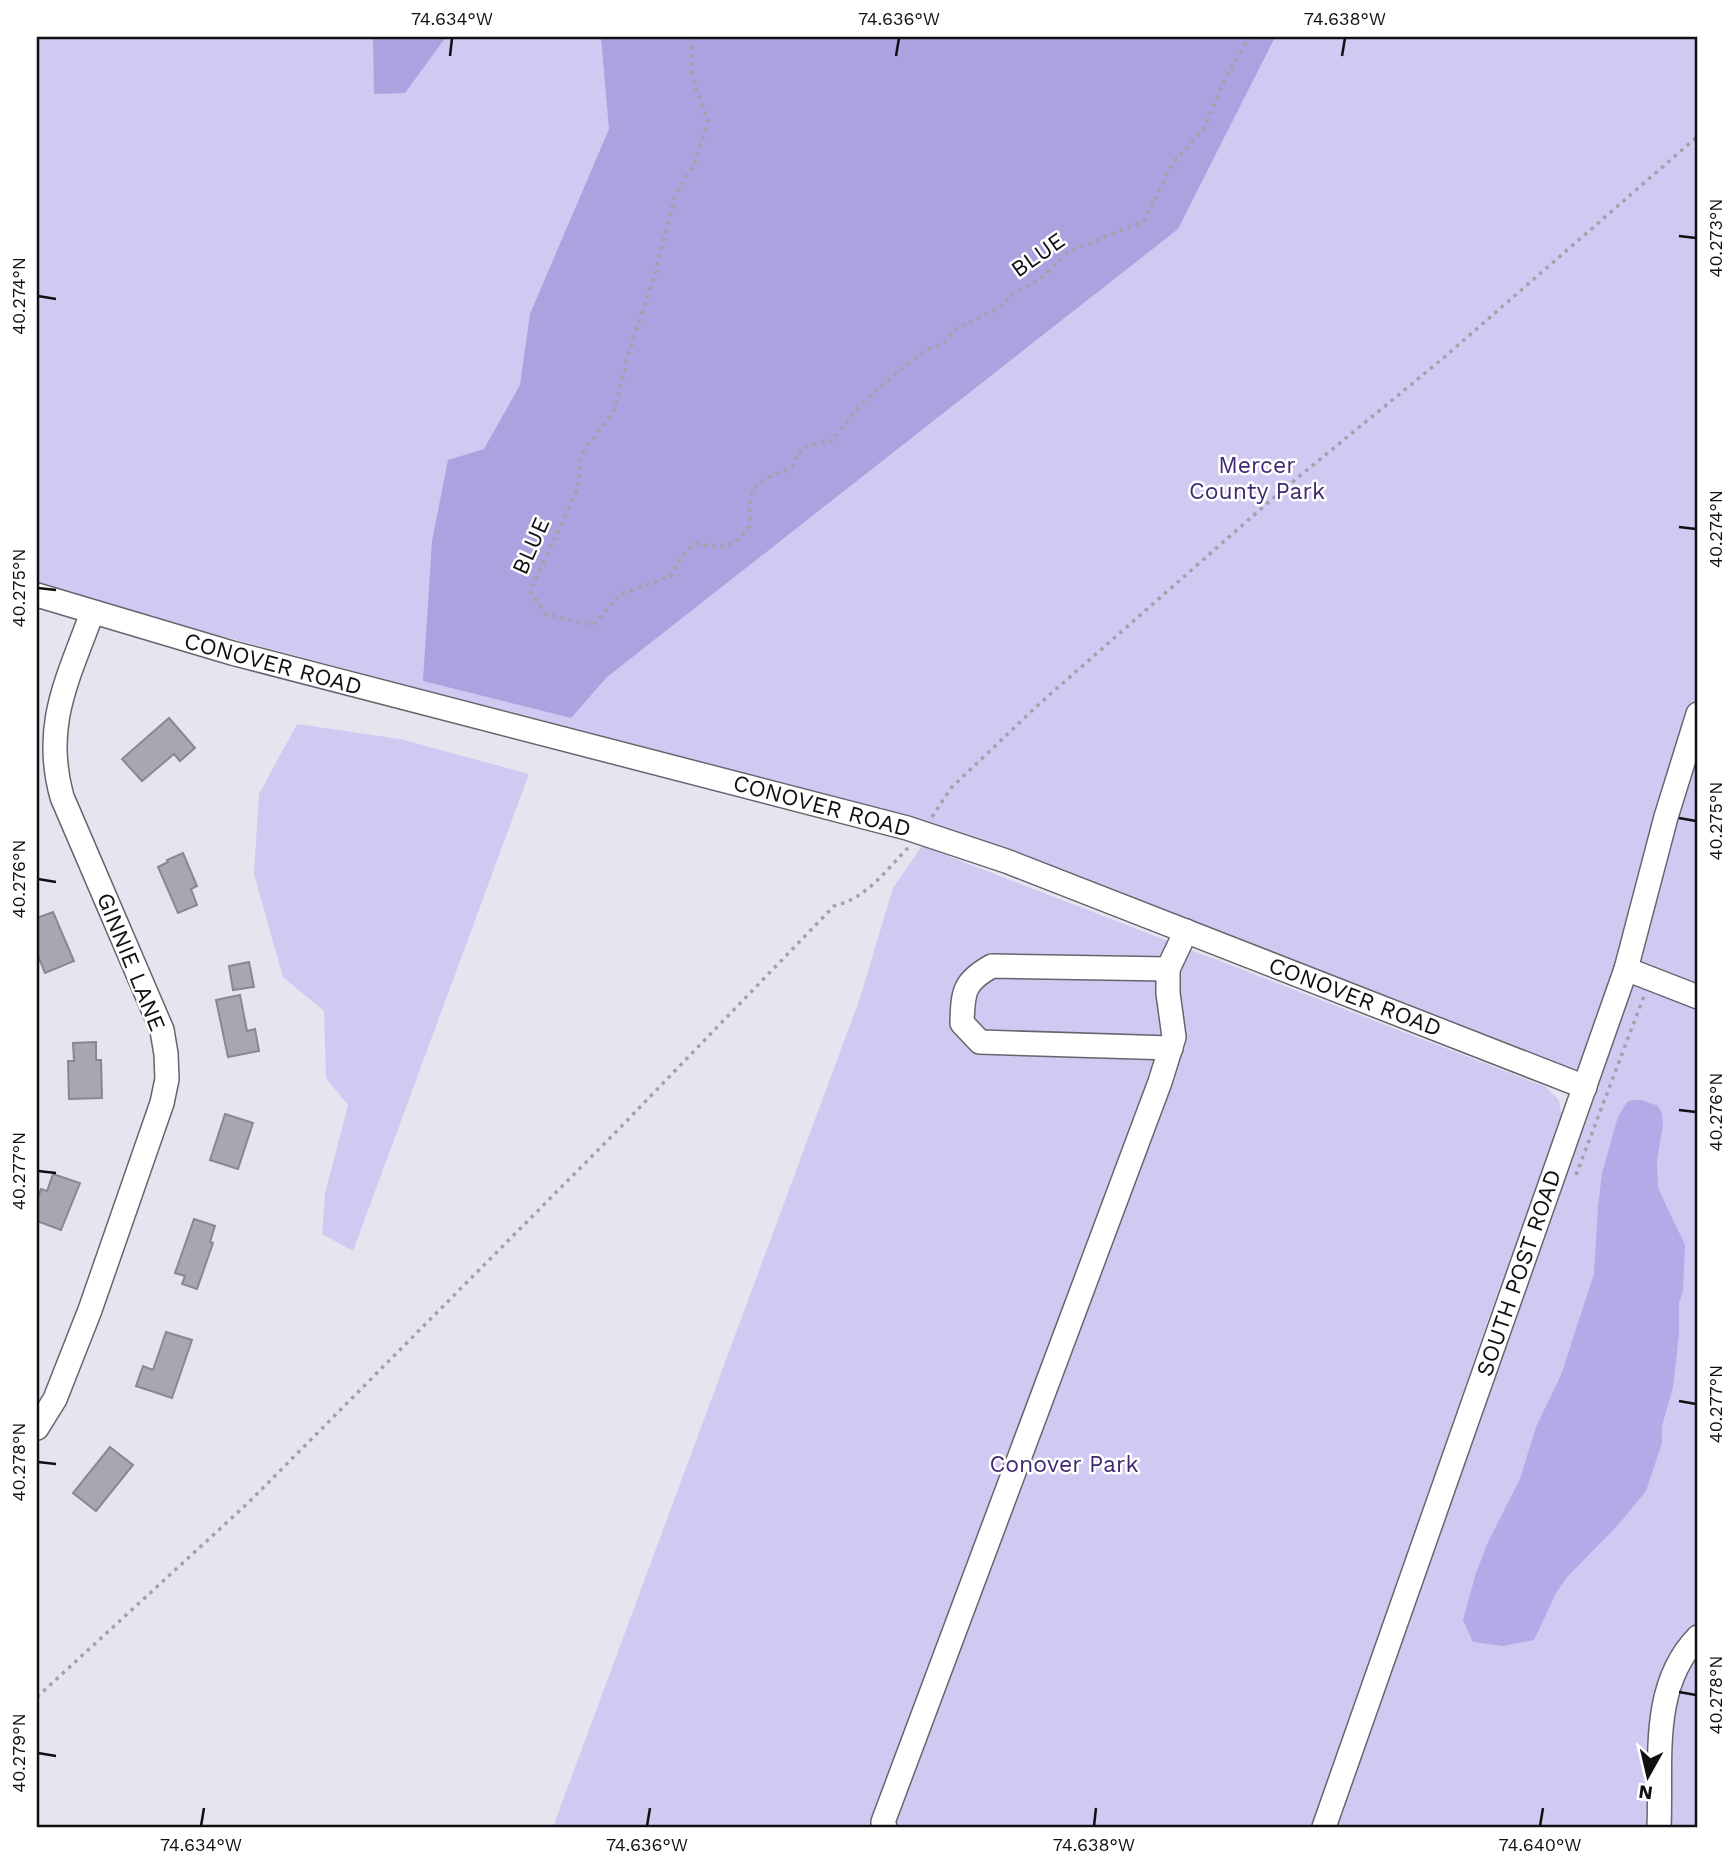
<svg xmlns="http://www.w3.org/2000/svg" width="1735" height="1864" font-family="'Work Sans',sans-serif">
<rect width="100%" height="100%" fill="#e5e4ef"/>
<!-- green -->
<g fill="#d0c9f2">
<path d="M37,37H1698V1827H1336L1599,1085L1560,1068L768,781L79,598L37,585Z"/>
<path d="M297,724L400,739L529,774L353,1251L322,1234L325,1194L348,1105L326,1078L324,1011L283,977L254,874L259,794Z"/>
<path d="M922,846L1546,1087L1559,1100L1562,1118L1495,1300L1312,1827H553L860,998L893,888Z"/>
</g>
<!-- forest -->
<g fill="#ada1df">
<path d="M373,37H446L405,93L374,94Z"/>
<path d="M601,37H1275L1178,229L607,677L571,718L423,681L432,541L448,460L484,449L520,385L530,314L609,129Z"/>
</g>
<!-- water -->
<path fill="#b5a9e8" d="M1633,1100H1642L1658,1106L1662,1113L1663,1125L1657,1160L1658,1188L1685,1245L1683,1291L1679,1303V1334L1673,1387L1662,1426V1443L1646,1491L1618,1525L1567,1577L1556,1593L1534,1640L1503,1646L1473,1642L1463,1620L1476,1573L1488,1542L1520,1479L1536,1427L1561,1375L1594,1274L1598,1207L1602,1173L1618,1117L1627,1102Z"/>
<!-- building -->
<g fill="#a8a7b1" stroke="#898792" stroke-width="2">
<path d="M169,718L195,748L180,761L174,754L142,781L122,759Z"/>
<path d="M183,853L197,886L191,889L197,905L178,913L158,867L168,862L167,860Z"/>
<path d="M53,912L74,961L45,973L37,953V918Z"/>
<path d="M249,962L254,987L233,990L229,966Z"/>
<path d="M240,995L247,1031L255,1029L259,1051L228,1057L216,1000Z"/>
<path d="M96,1042V1060H101L102,1098L69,1099L68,1061H74L73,1043Z"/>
<path d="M225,1114L253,1123L238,1169L210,1160Z"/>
<path d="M53,1174L80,1183L61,1230L37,1221V1201L41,1189L47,1191Z"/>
<path d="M194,1219L215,1226L210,1242L213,1243L197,1289L182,1284L185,1276L175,1273Z"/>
<path d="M166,1332L192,1340L172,1398L136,1386L143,1366L153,1370Z"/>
<path d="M110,1447L133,1465L96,1511L73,1493Z"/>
</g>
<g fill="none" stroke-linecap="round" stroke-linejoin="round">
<!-- minor casing -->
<g stroke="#66656e" stroke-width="26">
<g id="minor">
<path d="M37,595L232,653L907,828L1006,861L1585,1087"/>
<path d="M1168,969L992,966C963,982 963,992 962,1023L980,1042L1171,1048"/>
<path d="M1626,969L1698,997"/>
<path d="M37,1428L55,1399L90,1310L162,1103L167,1079L166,1054L162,1030L62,797C42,725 68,679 92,613"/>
<path d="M885,1827L883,1822L1160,1082L1174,1037L1168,993V969L1186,931"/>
<path d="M1324,1827L1626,969L1666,817L1698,714"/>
<path d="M1659,1827C1662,1763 1649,1687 1698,1637"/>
</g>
</g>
<!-- path -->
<g stroke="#a2a2aa" stroke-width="3.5" stroke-dasharray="3.5 5" stroke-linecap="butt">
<path d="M692,37V77L708,121L694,165L676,193L655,274L627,359L615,409L581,455L578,488L530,591L546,614L593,625L621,594L671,576L682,556L695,543C724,550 731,549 750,526C747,483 755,483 792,468L801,448L833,440L862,403L900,370L924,351L943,344L955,329L1000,308L1015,292L1040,279L1068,252L1144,221L1172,164L1204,128L1227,74L1250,37"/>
<path d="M932,817L951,788L1038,705L1279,493L1441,360L1698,136"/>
<path d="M1576,1175L1644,996"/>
<path d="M37,1697L248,1503L614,1134L834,906C867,898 884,872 908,848"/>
</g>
<!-- minor -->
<use href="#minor" stroke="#fff" stroke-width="23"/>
</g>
<!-- ticks -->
<path fill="none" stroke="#101013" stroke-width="2.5" d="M450,56L452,38M896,56L899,38M1342,56L1345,38M1679,236L1696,238M38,296L56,299M1679,527L1696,529M38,588L56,590M1679,818L1696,821M38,879L56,882M1679,1110L1696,1112M38,1171L56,1173M1679,1401L1696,1404M38,1462L56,1464M1679,1692L1696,1695M38,1753L56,1756M201,1826L204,1808M647,1826L650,1808M1094,1826L1096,1808M1540,1826L1543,1808"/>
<g text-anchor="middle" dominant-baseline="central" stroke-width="5" stroke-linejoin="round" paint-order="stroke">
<!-- street labels -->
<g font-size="23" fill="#101013" stroke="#fff">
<text transform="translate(1038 255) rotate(-35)">BLUE</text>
<text transform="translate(531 546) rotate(-66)">BLUE</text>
<text transform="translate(273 664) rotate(15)">CONOVER ROAD</text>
<text transform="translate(822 806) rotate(15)">CONOVER ROAD</text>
<text transform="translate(131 962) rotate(68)">GINNIE LANE</text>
<text transform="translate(1355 997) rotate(21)">CONOVER ROAD</text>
<text transform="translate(1519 1273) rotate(-71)">SOUTH POST ROAD</text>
</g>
<!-- park labels -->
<g font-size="23" fill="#3f2972" stroke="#fff">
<text x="1257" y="465">Mercer<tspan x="1257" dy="26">County Park</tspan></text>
<text x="1064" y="1464">Conover Park</text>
</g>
</g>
<!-- border -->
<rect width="1735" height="1864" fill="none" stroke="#ffffff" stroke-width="77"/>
<!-- north arrow -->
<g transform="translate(1648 1776) rotate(188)" stroke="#ffffff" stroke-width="5" paint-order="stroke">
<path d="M0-5L12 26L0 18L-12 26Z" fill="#101013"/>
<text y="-10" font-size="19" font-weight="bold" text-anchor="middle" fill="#101013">N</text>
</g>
<rect x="38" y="38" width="1658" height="1788" fill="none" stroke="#101013" stroke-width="2.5"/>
<g font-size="18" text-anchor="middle" fill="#101013">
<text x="452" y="25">74.634°W</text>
<text x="899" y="25">74.636°W</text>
<text x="1345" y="25">74.638°W</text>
<text transform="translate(1716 238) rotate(-90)" y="6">40.273°N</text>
<text transform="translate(19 296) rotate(-90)" y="6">40.274°N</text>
<text transform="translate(1716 529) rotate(-90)" y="6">40.274°N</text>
<text transform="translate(19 588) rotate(-90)" y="6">40.275°N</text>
<text transform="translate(1716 821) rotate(-90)" y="6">40.275°N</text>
<text transform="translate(19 879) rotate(-90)" y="6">40.276°N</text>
<text transform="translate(1716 1112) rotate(-90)" y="6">40.276°N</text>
<text transform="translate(19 1171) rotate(-90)" y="6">40.277°N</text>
<text transform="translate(1716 1404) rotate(-90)" y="6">40.277°N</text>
<text transform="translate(19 1462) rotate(-90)" y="6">40.278°N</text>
<text transform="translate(1716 1695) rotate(-90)" y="6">40.278°N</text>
<text transform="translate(19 1753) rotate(-90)" y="6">40.279°N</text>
<text x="201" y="1851">74.634°W</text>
<text x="647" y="1851">74.636°W</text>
<text x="1094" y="1851">74.638°W</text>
<text x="1540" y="1851">74.640°W</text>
</g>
</svg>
